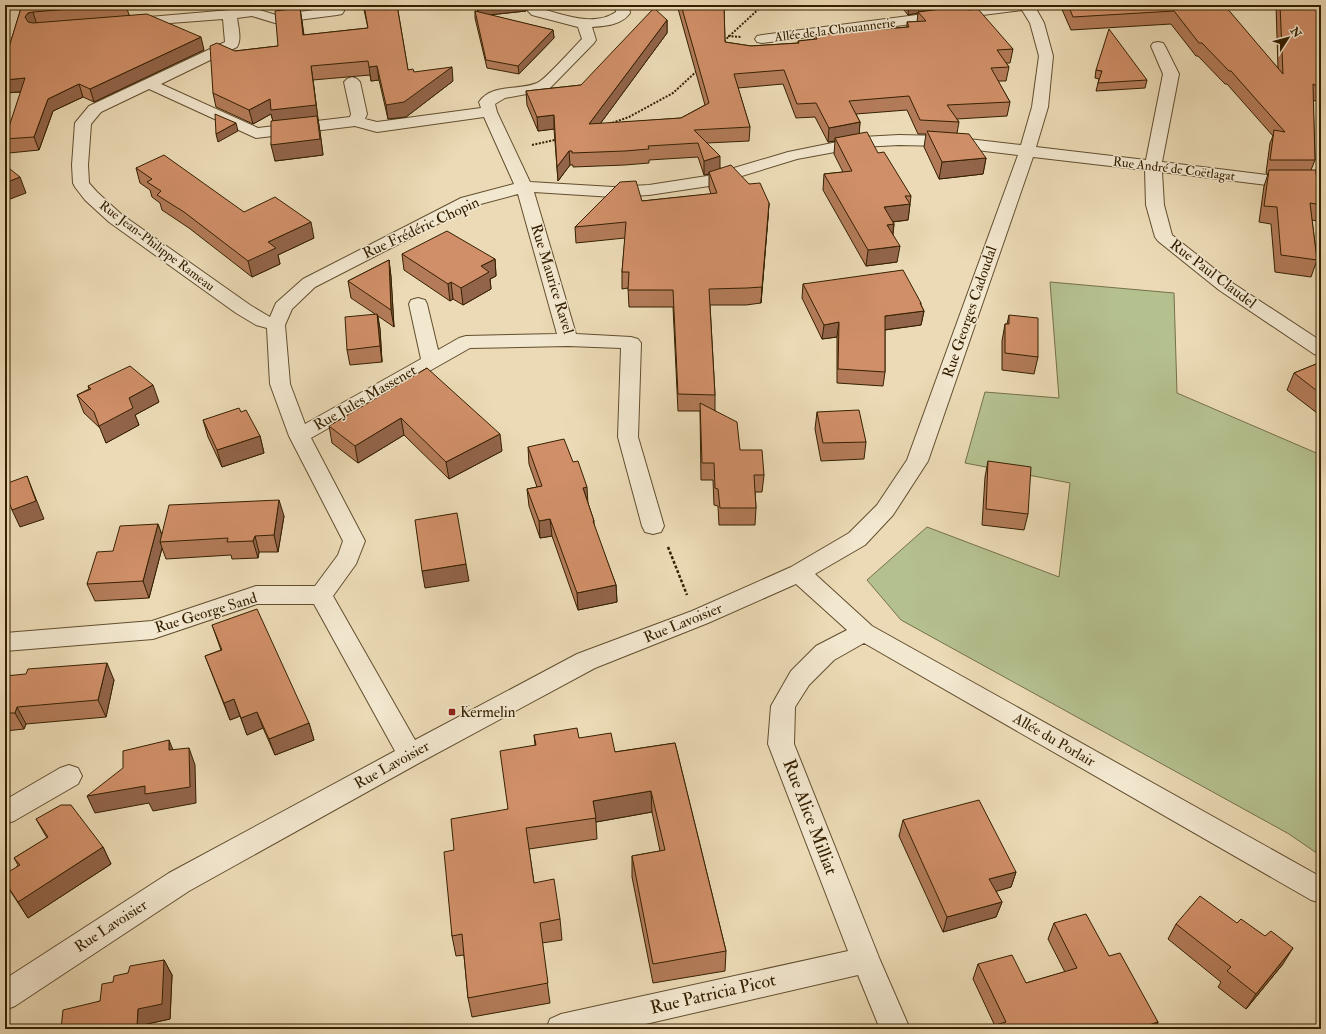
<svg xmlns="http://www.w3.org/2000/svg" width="1326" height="1034" font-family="'IM FELL Double Pica',serif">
<rect width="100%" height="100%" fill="#ebdab5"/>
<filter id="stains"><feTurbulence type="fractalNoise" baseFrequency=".005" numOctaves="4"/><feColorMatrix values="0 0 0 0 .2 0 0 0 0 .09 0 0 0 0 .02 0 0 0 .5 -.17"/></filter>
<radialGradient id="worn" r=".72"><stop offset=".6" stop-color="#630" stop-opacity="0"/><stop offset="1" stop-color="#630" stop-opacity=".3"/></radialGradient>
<!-- green -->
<path fill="#b5c08f" stroke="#757048" d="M1050,282L1174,293L1177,393L1321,455V856L1289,834L901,620L867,580L927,527L1059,577L1070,483L965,463L985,392L1059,398Z"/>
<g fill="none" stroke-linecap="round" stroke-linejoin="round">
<!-- minor casing -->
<g stroke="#624e2e" stroke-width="2">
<g id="minor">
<path d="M329,5H343L344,11L342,14L337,15L275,23L252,16L237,18C238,26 242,39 237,47L161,84L258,128L350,117L351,114L344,82L347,79L352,77L357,79L360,82L367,114L365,119L377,122L481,108L479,102C492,83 519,91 537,83C544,81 574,47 582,39L578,27L532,15L522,5H537L542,9C565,15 594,27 616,12L615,5H629L630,13C622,25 605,26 592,27L596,40L594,43L548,90L505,98L495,104L497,112L530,182L613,187L649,185L707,176L788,152L862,137L899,135L943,136L1021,145L1032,107L1039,56L1030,23L1022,10L762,43L757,42L755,39L757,36L762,35L994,5H1034L1044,23L1053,56L1048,107L1036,147L1146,160L1163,74L1151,46L1153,43L1158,42L1163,43L1165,46L1179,74L1162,162L1267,175H1321V185H1267L1162,172L1164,205L1172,235L1231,282L1321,341V356L1314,354L1219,290L1158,241L1155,237L1146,205L1145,170L1033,157L928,461L893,515L865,545L815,574L872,626L1321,877V903L1311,900L864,643L834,660L809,685L795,707L794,744L880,960L910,1029H880L858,975L624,1029H546L550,1019L561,1014L848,951L768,744L771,706L791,671L816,646L847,630L796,584L708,623L595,668L419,763L189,891L15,1006L5,1010V979L169,873L395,751L314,604H257L153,639L5,651V633L152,621L256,586H315L338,555L343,541L289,436L270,384L267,328L256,325L236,313L109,222L85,200L75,187L73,183L72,165L75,123L89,106L225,42L223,19L131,26L126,25L124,22L126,19L253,8L276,15L329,8ZM149,89L256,138L355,126L377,132L484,117L514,184L461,198L303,279L276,303L270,317L250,305L121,214L97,192L89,183L88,165L91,124L101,112ZM899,145L943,146L1018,155L907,460L877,505L849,533L791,567L692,611L577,654L415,740L333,596L356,564L365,541L311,438L470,348L568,346L621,348L618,437L642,526L645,532L653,534L661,532L664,526L638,437L641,343L638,339L631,337L576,334L534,192L613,197L649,195L709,186L797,159L862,147ZM518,194L557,334L466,336L459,338L438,350L427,304L425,300L418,298L411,300L409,304L421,359L305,424L290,384L285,325L292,309L315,287L473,206Z"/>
<path d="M69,765L78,768L82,776L78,784L14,821L5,824V800L60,768Z"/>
</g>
</g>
<!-- path-far1 -->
<g stroke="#352001" stroke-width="2" stroke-dasharray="2 1.5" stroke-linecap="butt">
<path d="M728,36L741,37"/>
<path d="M724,41L763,5"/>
<path d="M609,124L629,117L673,93L698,70"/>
<path d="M532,145L559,139"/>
</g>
<!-- path -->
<path stroke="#352001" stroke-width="2.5" stroke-dasharray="3 2" stroke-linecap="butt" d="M668,547L687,595"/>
<!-- minor -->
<use href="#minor" fill="#f2e7cf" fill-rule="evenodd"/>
</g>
<!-- wall -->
<g fill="#b37b59" stroke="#352001">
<path d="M22,5H126L129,15L204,50L94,102L83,97L53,111L39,150L9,153L5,139L21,92L5,93V60Z"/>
<path d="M363,5H397L408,70L414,72L453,81L406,117L388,119L379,80L371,81L370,75L313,80L318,119L320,132L323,155L275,161L273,121L271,114L253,124L216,107L213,93L235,51L278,46L302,21L304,35L368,28Z"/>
<path d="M476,5H525L526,11L489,15L553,30L554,38L519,74L487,68L475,18V11L478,12Z"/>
<path d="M540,5H580L546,9Z"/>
<path d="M677,5H724L725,42L751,46L798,43V41L814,39L815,35L907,27V22H917L918,13L908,15L900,5H952V7L968,10L1013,49L1010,63H1006L1009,67L1006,81H998L1010,102L1007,116L957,119L959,122L957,133L986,158L983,174L939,179L924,147L926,134H918L907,110L856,114L860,122L859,134L878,153L911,196L908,220L893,222L894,224L893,234L897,262L866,266L823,190L824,174L843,172L834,154L835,141L828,142L815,117L796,118L783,84L738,88L750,127L749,141L707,143L720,168L749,184L769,203L761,303L746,305H710L715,395V410L740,450L764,475L762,492H755L756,508L755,525H719L718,506L714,505L713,480H701L700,411H678L673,307H629L628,288L622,289V272L625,238L576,243L575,227L642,201L711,194L709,188V174L704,175L698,157L649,160V163L625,165L573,167V165H570L558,181L554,129L538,131L527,105L526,91L581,85L667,20V33L600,124L681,118L705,105Z"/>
<path d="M1060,5H1218L1278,68L1276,5H1318L1320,33L1321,34V103L1313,100L1315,160L1311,170L1316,174L1321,175V222L1312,220L1317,260L1311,277L1275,272L1271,224L1259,222L1264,186L1268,174L1266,173L1270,143L1273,136L1227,84H1225L1198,56H1196L1171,24L1071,30Z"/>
<path d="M1096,70L1147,80L1145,88L1096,91L1099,79L1095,78Z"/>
<path d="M136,168L244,212L314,238L278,255L280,264L252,277L189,228L162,210L160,203L152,197L150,190L140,183Z"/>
<path d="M402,254L495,259L496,276L490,279L491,289L463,305L453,299L450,301L404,270Z"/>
<path d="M389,260L391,277L394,327L378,316L380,329L382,362L350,365L347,350L375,314L351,298L348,281Z"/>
<path d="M803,284L921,303V305L924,311L921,325L885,330V372L883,386L837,383V337L822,339L802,298Z"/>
<path d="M1009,315L1038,357L1034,374L1002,370V341L1005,324H1007Z"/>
<path d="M1321,362V416L1287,390L1294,373Z"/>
<path d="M427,368L502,451L449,479L404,435L358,463L332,443L329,426Z"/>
<path d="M88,386L159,402L135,415L139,425L106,443L101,429L84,413L77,395L89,389Z"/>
<path d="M241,412L260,436L264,453L222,467L208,437L203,420Z"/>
<path d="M817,412L866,442L864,459L821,461L815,429Z"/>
<path d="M528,447L588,503L594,521V526L616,585L617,602L578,610L552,536L540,538L529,506L527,489L537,487L529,464Z"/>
<path d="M988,461L1028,514L1024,530L982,525L985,477Z"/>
<path d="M284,516L278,552H259L258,558L232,559L231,555L166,559L162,548L149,598L95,601L87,584L113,551L158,524L162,535Z"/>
<path d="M212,625L309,723L314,740L275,755L263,728L247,735L240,716L230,720L205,656L221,650Z"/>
<path d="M5,676L114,680L106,717L26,724L24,729L5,731Z"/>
<path d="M534,735L579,738L615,752L675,743L726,951L725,971L653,983L632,877V856L660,851L652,812L596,822L597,839L529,849L534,883L560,919L562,940L542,943L550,1003L472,1017L468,998L464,955L456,956L452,936L454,850L508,809L535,745Z"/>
<path d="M36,819L103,847L111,864L28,918L5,883L18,865L14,858L47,838Z"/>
<path d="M903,820L1016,872L1011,887L996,891L1002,902L996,917L943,932L899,836Z"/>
<path d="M1054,923L1109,956L1158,1022L1155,1029H994L995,1026L973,979L978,964L1026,983L1065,972L1048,939Z"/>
<path d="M1176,924L1283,964L1246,1009L1218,987L1221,982L1168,939Z"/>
<path d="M164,960L172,975L170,1019L147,1024L146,1029H61L100,1001L113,982L128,973Z"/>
</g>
<!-- shaded-wall -->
<g fill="#926449" stroke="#352001">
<path d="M507,5H525L526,11L479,16L478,8Z"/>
<path d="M546,5H580L546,9Z"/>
<path d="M909,5H952V9L918,12V13L908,15Z"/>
<path d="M300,8L302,21L305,49L303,35Z"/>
<path d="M33,12L37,25L29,29L25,17L28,13Z"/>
<path d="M667,20V33L589,139V124Z"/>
<path d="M553,30L554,38L519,74L518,66Z"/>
<path d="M201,37L204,50L94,102L90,89Z"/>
<path d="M311,66L313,80L318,119L320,132L323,155L275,161L271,145L274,125L271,114L253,124L249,110L270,99Z"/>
<path d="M377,66L379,80L371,81L369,67Z"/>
<path d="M452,67L453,81L406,117L388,119L386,105Z"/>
<path d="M25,78L30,91L5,93V80Z"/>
<path d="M79,84L83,97L53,111L39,150L34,137L48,99Z"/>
<path d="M554,115V129L538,131L537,117Z"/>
<path d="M860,122L859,136L835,138V141L828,142L829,128Z"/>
<path d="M236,123L238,131L218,142L216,134Z"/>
<path d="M569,151L570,165L558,181L557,167Z"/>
<path d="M720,156V171L709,172V174L704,175V161Z"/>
<path d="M986,158L983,174L939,179L942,162Z"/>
<path d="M20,177L26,193L5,201V183Z"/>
<path d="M769,203L768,219L761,303L762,287Z"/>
<path d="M910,204L908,220L882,223L884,207Z"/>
<path d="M311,222L314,238L278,255L280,264L252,277L248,261L268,242Z"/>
<path d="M894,224L892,240L887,225Z"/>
<path d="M900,246L897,262L866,266L868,250Z"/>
<path d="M495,259L496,276L490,279L491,289L463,305L461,288L481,266Z"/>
<path d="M389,260L391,277L394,327L391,310Z"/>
<path d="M451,282L453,299L450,301L448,284Z"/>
<path d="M924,311L921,325L883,330L885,316Z"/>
<path d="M377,314L380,329L382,362L380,346Z"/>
<path d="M839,322L837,337L822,339L824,325Z"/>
<path d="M153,385L159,402L135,415L139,425L106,443L99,426L129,398Z"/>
<path d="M401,418L404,435L358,463L355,446Z"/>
<path d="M500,434L502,451L449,479L446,462Z"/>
<path d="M260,436L264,453L222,467L217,450Z"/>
<path d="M27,476L34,494L44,519L20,527L12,510Z"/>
<path d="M587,487L588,504L583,488Z"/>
<path d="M279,500L284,516L278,552L274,535Z"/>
<path d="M5,516L8,526L5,527Z"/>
<path d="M550,519L552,536L540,538L539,521Z"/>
<path d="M158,524L164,541L160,542L162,548L149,598L143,581Z"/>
<path d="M255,536L259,552L258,558L253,541Z"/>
<path d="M466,564L469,581L425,588L422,571Z"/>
<path d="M616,585L617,602L578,610L577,593Z"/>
<path d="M107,663L114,680L106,717L98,700Z"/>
<path d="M234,699L240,716L230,720L224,703Z"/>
<path d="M17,707L26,724L24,729L15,713Z"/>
<path d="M257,712L263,728L247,735L241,718Z"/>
<path d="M309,723L314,740L275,755L269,739Z"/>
<path d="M169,740L176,757L169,750Z"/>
<path d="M189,748L195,765L196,803L153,811L149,803L95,813L87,796Z"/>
<path d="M651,791L652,812L596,822L593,801Z"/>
<path d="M103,847L111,864L28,918L18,902Z"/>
<path d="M1016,872L1011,887L984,895L989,879Z"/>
<path d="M1002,902L996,917L943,932L947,917Z"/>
<path d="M1293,948L1283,964L1246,1009L1256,994Z"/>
<path d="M164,960L172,975L170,1019L147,1024L146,1029H139L137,1026L138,1009Z"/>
<path d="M1158,1022L1155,1029H1136Z"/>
</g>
<!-- building -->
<g fill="#d08f68" stroke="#352001">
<path d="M22,5H119L33,12L28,13L25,17L28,22L33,23L147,14L201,37L90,89L79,84L48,99L34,137L5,139L25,78L5,80V60Z"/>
<path d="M364,5H397L408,70L413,69L414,72L452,67L404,102L386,105L377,66L369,67L368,61L311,66L316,105L271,110L270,99L249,110L213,93L210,46L217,43L235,51L278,46L275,11L300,8L303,35L368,28Z"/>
<path d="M477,5H507L478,8Z"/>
<path d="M681,5H724L725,42L751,46L799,43L798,41L817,39L815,35L909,27L907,22L926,21L918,12L964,6L968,10L978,9L1013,49L997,50L1009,67L991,68L1010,102L947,105L959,122L920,120L909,96L849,101L860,122L829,128L816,103L797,104L784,70L734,74L750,127L694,130L720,156L704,161L698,143L648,146L649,149L625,151L572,153V151H569L557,167L554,115L537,117L526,91L581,85L654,8L667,20L589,124L681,118L709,103Z"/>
<path d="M1068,5H1218L1220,7H1226L1283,74L1280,5H1318L1320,33L1321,34V88L1313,84L1315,160H1270L1274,130L1285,132L1231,71H1229L1202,43H1199L1174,11L1073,17Z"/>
<path d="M475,11L553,30L518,66L486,60Z"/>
<path d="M1109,29L1147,80L1098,83L1102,71L1096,70Z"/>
<path d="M215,114L236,123L216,134Z"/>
<path d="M317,116L320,139L271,145V121Z"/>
<path d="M927,131L969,134L986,158L942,162Z"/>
<path d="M867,132L878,153L884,152L911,196H905L910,204L884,207L894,224L887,225L900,246L868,250L824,174L852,171L835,138Z"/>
<path d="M164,155L244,212L275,197L311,222L268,242L276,248L248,261L184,212L157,195L161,191L147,182L152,179L136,168Z"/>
<path d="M5,165L20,177L5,183Z"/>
<path d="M731,165L749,184L760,183L769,203L762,287L747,288L709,289L715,395L678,394L673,290H628L629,272H622L626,222L575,227L620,182L636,181L642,201L717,193L709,172Z"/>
<path d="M1269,170H1316V174L1321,175V205L1310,203L1317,260L1281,255L1277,207L1264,206Z"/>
<path d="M447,231L495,259L481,266L489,272L461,288L451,282L448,284L402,254Z"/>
<path d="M389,260L391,310L348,281Z"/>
<path d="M903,270L921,303H920L924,311L885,316V372L838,369L839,322L824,325L803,284Z"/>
<path d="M377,314L380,346L347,350L345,317Z"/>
<path d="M1009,315L1038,318V357L1005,353V324H1009Z"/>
<path d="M1321,362V394L1294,373Z"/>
<path d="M130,366L153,385L129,398L133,408L99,426L94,412L77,395L91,389L88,386Z"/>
<path d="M427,368L500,434L446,462L401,418L355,446L329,426Z"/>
<path d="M700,403L737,422L740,450H762L764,475H754L756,508H720L718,489L715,488L714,463H702Z"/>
<path d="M239,408L241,412L246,410L260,436L217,450L203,420Z"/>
<path d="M859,410L866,442L823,443L817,412Z"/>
<path d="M564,439L573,462L578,461L587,487L583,488L594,521H593L616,585L577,593L550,519L539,521L527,489L542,486L528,447Z"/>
<path d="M988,461L1031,467L1028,514L986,509Z"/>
<path d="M27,476L36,501L12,510L5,492V484Z"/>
<path d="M279,500L274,535L255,536L253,541L227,542L228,538L160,542L169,505Z"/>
<path d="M457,513L466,564L422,571L415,520Z"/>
<path d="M158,524L143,581L87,584L97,552L113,551L120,526Z"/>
<path d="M257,609L309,723L269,739L257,712L241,718L234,699L224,703L205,656L222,650L212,625Z"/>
<path d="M107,663L98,700L17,707L15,713H5V676L26,674L28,669Z"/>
<path d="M577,728L579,738L611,733L615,752L675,743L726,951L653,964L632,856L665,850L651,791L593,801L596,818L526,828L534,883L554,879L560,919L540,923L548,983L468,998L462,934L452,936L444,852L454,850L451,819L508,809L500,751L536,745L534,735Z"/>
<path d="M169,740V750L189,748L190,787L145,794V786L87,796L123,768V751Z"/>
<path d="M979,800L1016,872L989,879L1002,902L947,917L903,820Z"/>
<path d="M61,805H71L103,847L18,902L5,882V874L20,865L14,858L48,837L36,819Z"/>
<path d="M1200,896L1237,923L1241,919L1265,936L1271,931L1293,948L1256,994L1227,971L1231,967L1176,924Z"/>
<path d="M1086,914L1109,956L1120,953L1158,1022L1136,1029H998L996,1025L1006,1022L978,964L1012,955L1026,983L1077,968L1054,923Z"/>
<path d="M164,960L162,1004L138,1009L137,1026L116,1029H61L63,1010L100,1001L102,984L113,982L114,976L128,973L130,966Z"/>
<path d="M1321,1018V1029H1312Z"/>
</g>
<!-- markers -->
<rect fill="#8f2418" stroke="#f2e7cf" stroke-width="1.5" x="448" y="708" width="8" height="8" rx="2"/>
<g text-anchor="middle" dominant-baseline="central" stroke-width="3" stroke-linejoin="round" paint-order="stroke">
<!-- far-street labels -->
<g font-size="13" fill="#352001" stroke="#f2e7cf">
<text transform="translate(835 30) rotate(-7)">Allée de la Chouannerie</text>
<text transform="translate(1174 169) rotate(7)">Rue André de Coëtlagat</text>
<text transform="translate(157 246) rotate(37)">Rue Jean-Philippe Rameau</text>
</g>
<!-- street labels -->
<g font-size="15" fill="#352001" stroke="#f2e7cf">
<text transform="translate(421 228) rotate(-25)">Rue Frédéric Chopin</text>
<text transform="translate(1213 274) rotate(37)">Rue Paul Claudel</text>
<text transform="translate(552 279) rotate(73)">Rue Maurice Ravel</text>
<text transform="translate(970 312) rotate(-71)">Rue Georges Cadoudal</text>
<text transform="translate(365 398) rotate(-30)">Rue Jules Massenet</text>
<text transform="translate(206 613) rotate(-17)">Rue George Sand</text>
<text transform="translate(683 623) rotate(-22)">Rue Lavoisier</text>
<text transform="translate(1054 740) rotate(30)">Allée du Porlair</text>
<text transform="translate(392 765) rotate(-29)">Rue Lavoisier</text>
<text transform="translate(111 926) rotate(-33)">Rue Lavoisier</text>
</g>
<!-- poi labels -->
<g font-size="15" fill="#352001" stroke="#f2e7cf" text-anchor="start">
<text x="460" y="712">Kermelin</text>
</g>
<!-- near-street labels -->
<g font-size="18" fill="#352001" stroke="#f2e7cf">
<text transform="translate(810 817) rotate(69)">Rue Alice Milliat</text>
<text transform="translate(713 994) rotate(-13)">Rue Patricia Picot</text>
</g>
</g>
<!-- margin -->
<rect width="1326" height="1034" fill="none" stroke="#ebdab5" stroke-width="20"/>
<rect x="6" y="6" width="1314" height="1022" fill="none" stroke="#352001" stroke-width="2"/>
<rect x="10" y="10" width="1306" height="1014" fill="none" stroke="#352001"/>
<!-- north arrow -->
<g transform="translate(1288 38) rotate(54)" stroke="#f2e7cf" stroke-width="3" paint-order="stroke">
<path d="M0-3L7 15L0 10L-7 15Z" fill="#352001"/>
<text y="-6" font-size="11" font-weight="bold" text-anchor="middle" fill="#352001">N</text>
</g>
<rect width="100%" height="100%" filter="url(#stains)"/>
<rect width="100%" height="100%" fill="url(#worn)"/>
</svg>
